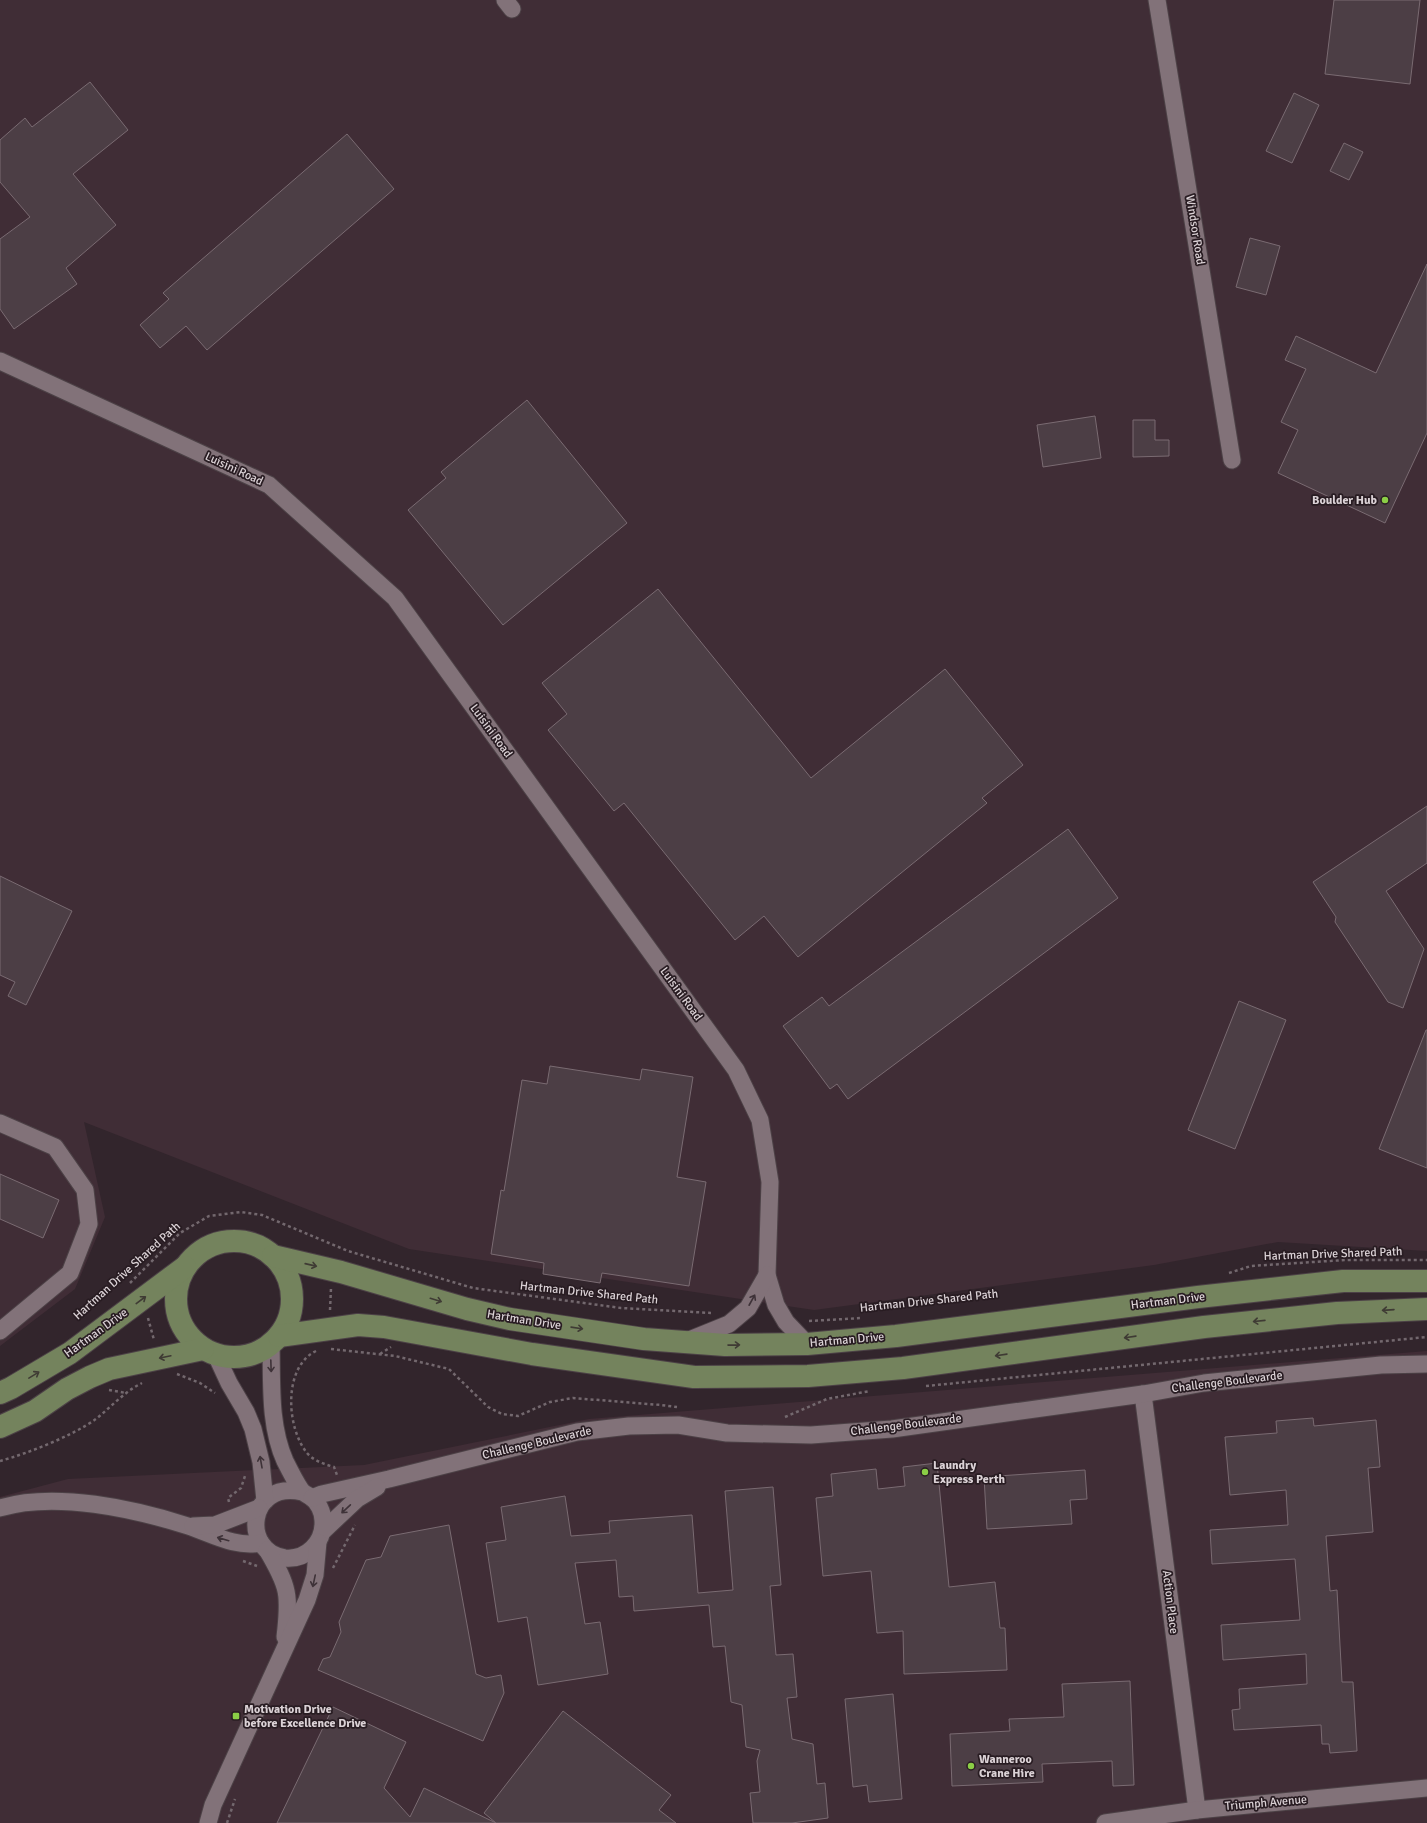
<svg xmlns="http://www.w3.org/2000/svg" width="1427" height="1823" font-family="Signika,sans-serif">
<rect width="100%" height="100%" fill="#32252c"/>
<!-- built -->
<g fill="#402d36">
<path d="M0,0H1427V1251L1278,1242L1154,1265L814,1310L409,1249L84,1122L105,1217L75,1289L0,1346Z"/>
<path d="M1427,1351V1823H0V1497L68,1479L364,1465L589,1419Z"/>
</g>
<!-- building -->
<g fill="#4c3e45" stroke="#7a6b72">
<path d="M1334,0H1420L1410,84L1325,74Z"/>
<path d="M90,82L128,130L73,174L116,225L66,268L77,284L14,329L0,309V239L30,217L0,182V140L25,118L32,127Z"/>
<path d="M1294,93L1319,105L1292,163L1266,151Z"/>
<path d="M347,134L394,189L207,350L186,326L160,348L140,325L169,299L163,293Z"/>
<path d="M1344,143L1363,152L1349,180L1330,171Z"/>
<path d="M1250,238L1280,246L1266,295L1236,287Z"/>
<path d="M1427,264V433L1385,523L1278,473L1298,430L1281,422L1306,369L1285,360L1296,336L1376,373Z"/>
<path d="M527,400L627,523L503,625L408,510L446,478L441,472Z"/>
<path d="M1095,416L1101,458L1043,467L1037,425Z"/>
<path d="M1133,420H1155V440H1169V456L1133,457Z"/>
<path d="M658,589L811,778L945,669L1023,765L982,798L987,803L798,957L764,916L735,940L624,803L614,811L548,730L567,714L542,683Z"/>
<path d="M1427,806V863L1386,891L1424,949L1403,1008L1388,1002L1335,922L1336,917L1313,882Z"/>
<path d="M1068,829L1118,898L848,1099L837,1084L830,1089L783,1026L822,997L829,1006Z"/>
<path d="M0,876L72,911L26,1005L8,996L15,982L0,975Z"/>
<path d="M1239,1001L1286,1020L1235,1149L1188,1130Z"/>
<path d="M1426,1030H1427V1168L1379,1149Z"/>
<path d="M550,1066L640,1080L642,1069L693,1077L677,1177L706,1182L689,1286L602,1273L600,1283L543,1274L544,1263L491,1254L501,1190L504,1191L522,1080L547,1084Z"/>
<path d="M0,1174L59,1200L43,1238L0,1219Z"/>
<path d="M1313,1418L1314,1426L1376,1420L1380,1467L1368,1468L1373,1532L1326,1536L1330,1591L1337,1590L1342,1682H1353L1357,1751L1330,1753L1329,1744H1322L1321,1725L1234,1730L1232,1710L1240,1709L1239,1689L1307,1684L1306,1654L1223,1660L1221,1625L1300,1620L1295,1559L1212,1564L1210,1530L1288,1525L1286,1490L1230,1495L1225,1437L1277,1433L1276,1421Z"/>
<path d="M937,1463L949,1587L995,1582L1000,1628H1005L1007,1670L904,1674L903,1631L877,1633L871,1571L823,1576L816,1498L833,1496L831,1474L876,1469L878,1489L905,1486L903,1467Z"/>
<path d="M1085,1470L1087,1499L1070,1500L1072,1524L987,1529L984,1477Z"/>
<path d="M773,1487L781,1585L770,1586L776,1655L793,1654L797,1697L787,1698L792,1739L813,1744L817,1784L825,1783L828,1818L792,1823H753L750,1793L760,1792L757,1761L760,1750L746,1747L742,1705L731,1702L725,1646L713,1647L709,1605L634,1611L633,1596L619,1597L616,1560L575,1563L585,1624L600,1622L608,1674L538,1685L527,1617L498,1622L486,1543L506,1540L501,1507L565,1496L571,1536L610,1533L609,1521L692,1515L698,1593L733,1590L725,1491Z"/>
<path d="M449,1525L476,1674L486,1678L501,1675L504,1693L483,1741L318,1670L323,1659L330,1657L341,1632L339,1622L366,1560L381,1557L390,1536Z"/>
<path d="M1130,1681L1134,1785L1113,1786L1112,1761L1042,1764L1043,1782L952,1786L950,1734L1010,1731L1009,1719L1064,1717L1062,1684Z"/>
<path d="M893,1694L902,1799L869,1802L867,1785L853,1787L845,1699Z"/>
<path d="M333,1707L406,1742L384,1788L410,1817L424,1788L496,1823L484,1813L563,1711L671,1795L659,1810L676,1823H277Z"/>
</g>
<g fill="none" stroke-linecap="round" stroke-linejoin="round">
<!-- minor casing -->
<g stroke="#4c4146" stroke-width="19">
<g id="minor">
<path d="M505,0L512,9"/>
<path d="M1157,0L1232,460"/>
<path d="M0,361L269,485L395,598L736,1070L760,1120L770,1182L767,1275L776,1305L786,1322L807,1344"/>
<path d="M0,1123L55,1147L85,1190L89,1224L70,1273L0,1331"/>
<path d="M687,1341L729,1324L748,1308L767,1275"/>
<path d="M271,1344C272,1383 269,1425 285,1461C290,1471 295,1481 301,1490C304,1494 308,1495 311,1497C318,1502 323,1512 323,1521C324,1542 307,1560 285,1558C241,1552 247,1480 302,1492"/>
<path d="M216,1355L229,1383L246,1412L253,1429L261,1462L265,1501"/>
<path d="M1143,1394L1197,1810"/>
<path d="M312,1498L322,1494L389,1479L577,1432L629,1426L678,1425L727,1433L811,1435L892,1429L1143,1394L1204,1383L1381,1365L1427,1364"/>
<path d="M0,1508C55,1491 135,1509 188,1526C212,1534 235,1548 261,1543"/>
<path d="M193,1526L215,1525L259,1508"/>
<path d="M323,1531L357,1499L377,1487"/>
<path d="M267,1550C289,1587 290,1595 285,1637"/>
<path d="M208,1823L213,1805L307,1600L315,1575L318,1542"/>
<path d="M1105,1823L1197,1810L1427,1788"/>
</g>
</g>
<!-- major casing -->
<g stroke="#4c4146" stroke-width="24">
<g id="major">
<circle cx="234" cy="1299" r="58"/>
<path d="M273,1256L341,1272L467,1309L510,1319L644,1339L725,1345L807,1344L896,1336L1198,1297L1343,1281H1427"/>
<path d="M279,1336L358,1325L384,1327L532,1354L694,1377L808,1376L903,1368L1204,1327L1337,1313L1427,1309"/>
<path d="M0,1393L11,1388L70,1353L185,1267"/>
<path d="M0,1427L35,1411L67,1389L90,1377L109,1369L203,1349"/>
</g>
</g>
<!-- path -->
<g stroke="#73686e" stroke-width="2.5" stroke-dasharray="3 3" stroke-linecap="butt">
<path d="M1229,1273L1251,1266L1345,1260H1427"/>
<path d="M130,1283L180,1233L209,1216L241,1212L262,1215L348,1251L473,1288L621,1308L711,1313"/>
<path d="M330,1310L331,1288"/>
<path d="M148,1318L154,1340"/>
<path d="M809,1321L862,1318"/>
<path d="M331,1349L395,1356L449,1369L488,1407L502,1414L518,1416L550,1402L573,1398L661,1405L677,1407"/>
<path d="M316,1351C283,1367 286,1427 307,1453C314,1461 324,1464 334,1467L337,1475"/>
<path d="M380,1354L391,1347"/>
<path d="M177,1374L200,1383L215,1393"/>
<path d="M926,1386L1427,1337"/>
<path d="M109,1390L126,1393"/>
<path d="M785,1417L827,1399L870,1391"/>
<path d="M0,1461C29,1453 72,1436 96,1419C111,1407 124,1392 142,1383"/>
<path d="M229,1502L228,1498L241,1488L245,1476"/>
<path d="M243,1561L257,1566"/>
<path d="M333,1568L355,1525"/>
<path d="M227,1823L235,1799"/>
</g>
<!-- minor -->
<use href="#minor" stroke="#827279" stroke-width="17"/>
<!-- major -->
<use href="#major" stroke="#74835d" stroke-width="22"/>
</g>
<!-- one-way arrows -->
<defs><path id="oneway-shaft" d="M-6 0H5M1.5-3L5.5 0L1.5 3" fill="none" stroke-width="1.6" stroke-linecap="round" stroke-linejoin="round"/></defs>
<g stroke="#3f3b34">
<use href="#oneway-shaft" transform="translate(311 1265) rotate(13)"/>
<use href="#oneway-shaft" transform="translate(141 1300) rotate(-37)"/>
<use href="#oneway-shaft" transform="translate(436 1300) rotate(17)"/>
<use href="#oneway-shaft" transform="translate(1388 1310) rotate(176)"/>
<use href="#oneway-shaft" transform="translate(1259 1321) rotate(174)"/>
<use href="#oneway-shaft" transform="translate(577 1328) rotate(8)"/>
<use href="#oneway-shaft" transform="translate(1130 1337) rotate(172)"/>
<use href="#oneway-shaft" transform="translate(734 1345) rotate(-1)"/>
<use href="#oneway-shaft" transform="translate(1001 1355) rotate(172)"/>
<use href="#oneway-shaft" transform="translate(165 1357) rotate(168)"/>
<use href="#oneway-shaft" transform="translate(34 1375) rotate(-31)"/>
</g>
<g stroke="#3e3238">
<use href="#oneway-shaft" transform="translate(752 1300) rotate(-61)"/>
<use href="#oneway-shaft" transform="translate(271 1366) rotate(88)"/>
<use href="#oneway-shaft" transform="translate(261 1462) rotate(-100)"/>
<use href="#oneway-shaft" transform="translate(346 1509) rotate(137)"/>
<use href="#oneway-shaft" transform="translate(223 1539) rotate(-164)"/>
<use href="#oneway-shaft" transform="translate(314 1581) rotate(102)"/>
</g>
<!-- markers -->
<g fill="#8bce46" stroke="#281c22" stroke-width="1.5">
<circle cx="1385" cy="500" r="4"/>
<circle cx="925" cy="1472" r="4"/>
<rect x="232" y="1712" width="8" height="8" rx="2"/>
<circle cx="971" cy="1766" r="4"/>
</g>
<g text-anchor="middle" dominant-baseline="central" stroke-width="3.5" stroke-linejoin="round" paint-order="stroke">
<!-- street labels -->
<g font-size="12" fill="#dbd2d6" stroke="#281c22">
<text transform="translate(1195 230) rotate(81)">Windsor Road</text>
<text transform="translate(234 469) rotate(25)">Luisini Road</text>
<text transform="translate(491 731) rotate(54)">Luisini Road</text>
<text transform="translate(681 994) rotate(54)">Luisini Road</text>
<text transform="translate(1333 1254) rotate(-2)">Hartman Drive Shared Path</text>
<text transform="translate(127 1271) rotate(-42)">Hartman Drive Shared Path</text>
<text transform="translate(589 1293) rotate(6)">Hartman Drive Shared Path</text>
<text transform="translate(929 1301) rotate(-6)">Hartman Drive Shared Path</text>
<text transform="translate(1168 1301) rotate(-7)">Hartman Drive</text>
<text transform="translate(524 1320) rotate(9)">Hartman Drive</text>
<text transform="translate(96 1333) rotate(-36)">Hartman Drive</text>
<text transform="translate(847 1340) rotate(-5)">Hartman Drive</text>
<text transform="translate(1227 1382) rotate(-7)">Challenge Boulevarde</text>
<text transform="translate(906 1425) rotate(-7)">Challenge Boulevarde</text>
<text transform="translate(537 1443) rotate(-13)">Challenge Boulevarde</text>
<text transform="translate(1170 1602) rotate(83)">Action Place</text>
<text transform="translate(1266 1803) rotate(-5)">Triumph Avenue</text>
</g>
<!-- poi labels -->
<g font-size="12" font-weight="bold" fill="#dbd2d6" stroke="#281c22" text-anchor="start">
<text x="1377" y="500" text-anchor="end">Boulder Hub</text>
<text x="933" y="1465">Laundry<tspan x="933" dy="14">Express Perth</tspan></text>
<text x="244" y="1709">Motivation Drive<tspan x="244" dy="14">before Excellence Drive</tspan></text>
<text x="979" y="1759">Wanneroo<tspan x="979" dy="14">Crane Hire</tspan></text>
</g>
</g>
</svg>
